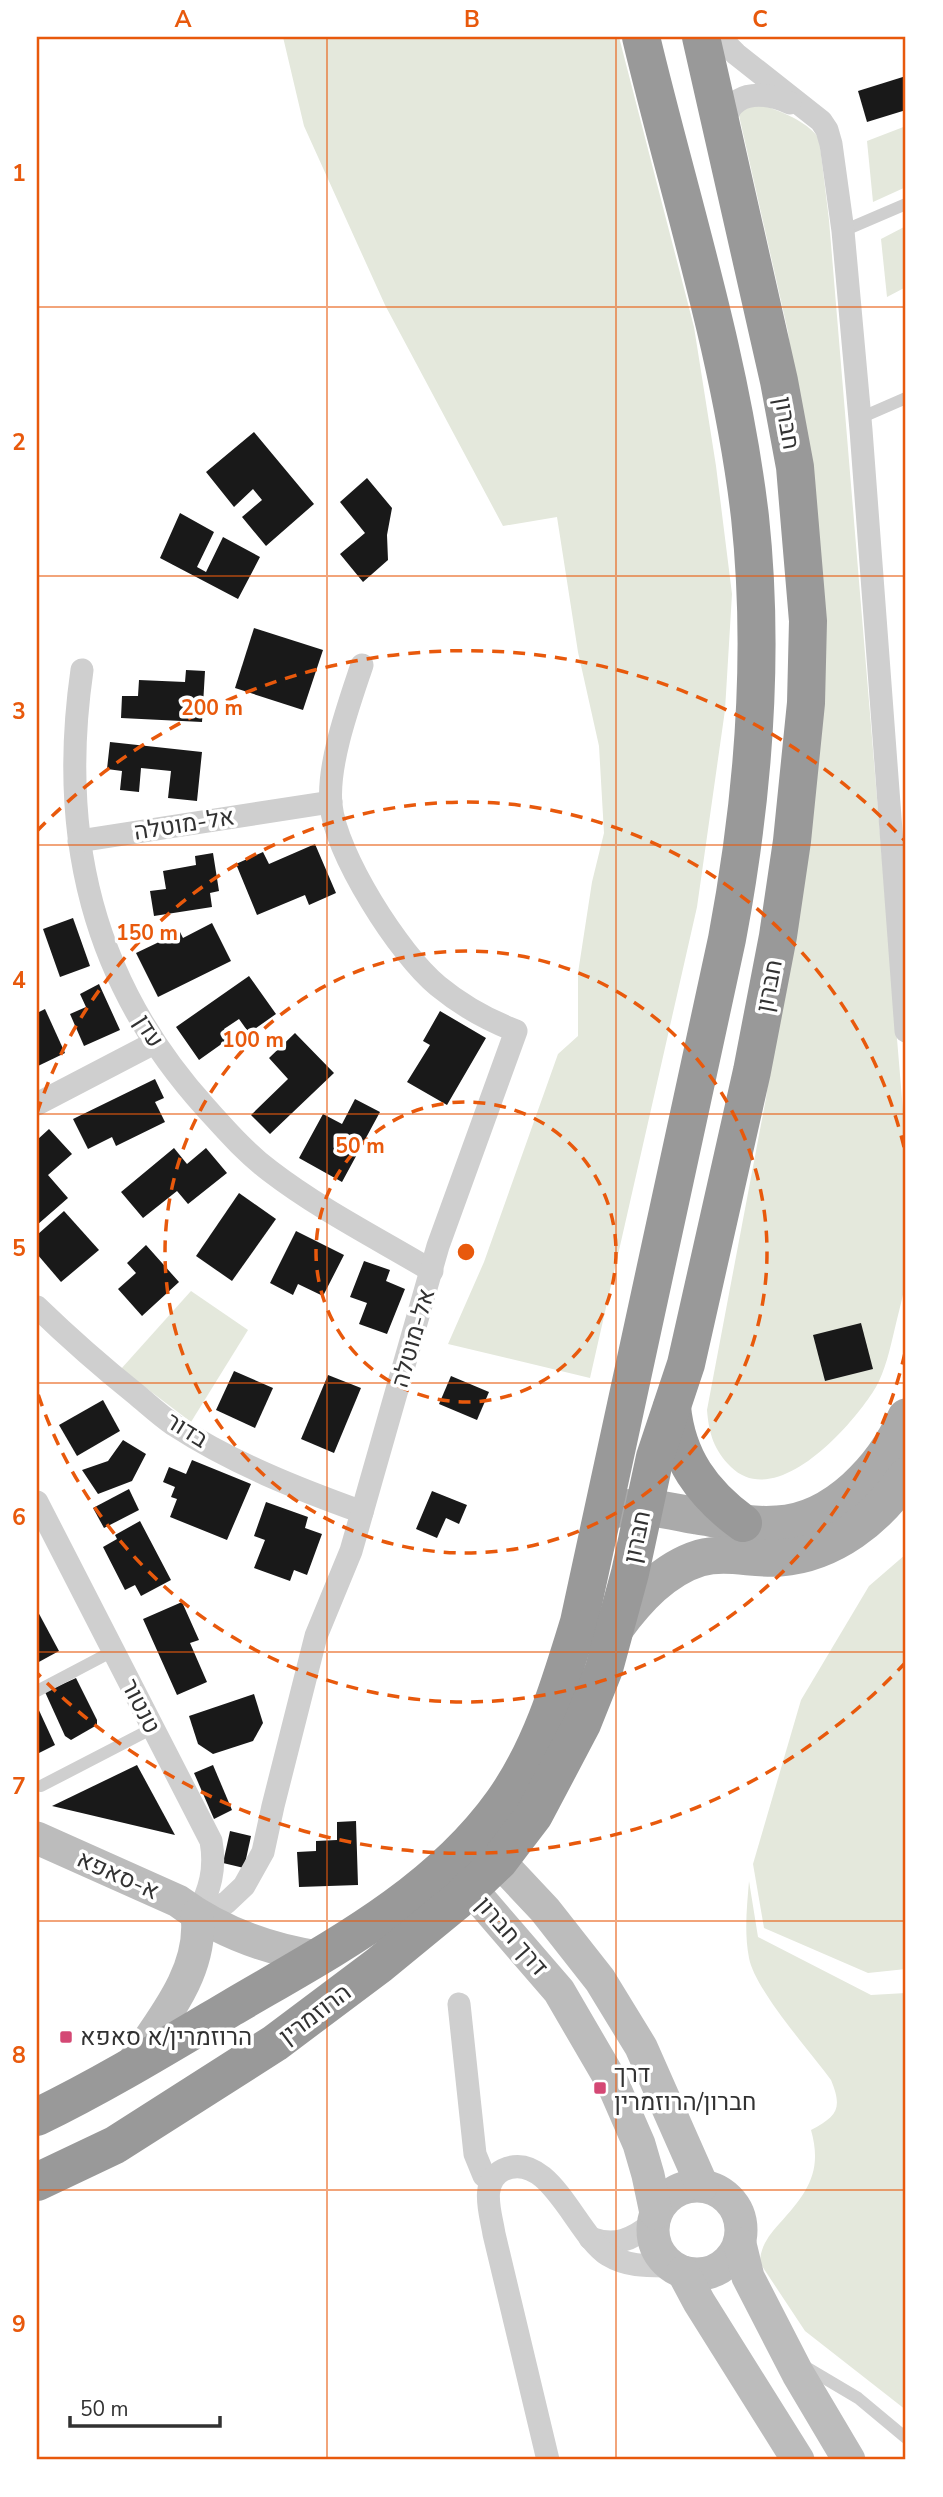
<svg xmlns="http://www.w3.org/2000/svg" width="943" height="2497" font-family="'Nunito Sans',Heebo,sans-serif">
<rect width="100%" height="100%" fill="#fff"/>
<!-- green -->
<g fill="#e4e8dc">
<path d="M283,37H619L694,327L716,466L732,594L725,710L697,907L590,1378L448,1344L484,1262L558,1054L578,1036V973L592,882L604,833L599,746L578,652L557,517L503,526L385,305L304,126Z"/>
<path d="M758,103C780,112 804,119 819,138L829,220L906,1147C906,1177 906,1207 906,1237C906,1251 908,1266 906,1280C903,1297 898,1314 894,1332C890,1349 885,1371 876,1387C854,1424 777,1512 731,1467C714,1450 709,1434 707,1410L766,1098L816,747L822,618L788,332L738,111Z"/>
<path d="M906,126V187L873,202L867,141Z"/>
<path d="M906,226V287L887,297L881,239Z"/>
<path d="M191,1291L248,1330L191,1422L121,1369Z"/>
<path d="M906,1554V1969L868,1973L764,1928L753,1864L801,1700L869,1586Z"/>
<path d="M749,1881L758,1937L871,1995L906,1993V2410L805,2331L760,2263C760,2247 769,2235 779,2224C807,2193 823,2172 811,2130C837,2116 843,2109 831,2080C810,2051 755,1990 749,1958C744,1932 747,1906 749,1881Z"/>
</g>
<!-- building -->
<g fill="#191919">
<path d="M906,76V110L867,122L858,91Z"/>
<path d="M254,432L314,504L266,546L242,517L262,500L253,489L234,507L206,472Z"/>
<path d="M367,478L392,508L387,535L388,560L363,582L340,554L365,533L340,502Z"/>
<path d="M180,513L214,532L197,567L206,572L223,537L260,557L238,599L160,558Z"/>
<path d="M254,628L323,650L303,710L235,688Z"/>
<path d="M186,670L205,671L202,722L121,718L122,696H138L139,680L185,682Z"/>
<path d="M110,742L202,752L197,801L168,798L171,771L141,768L139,792L120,790L122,771L107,769Z"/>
<path d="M315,844L336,893L309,905L305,895L257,915L236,864L263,852L269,864Z"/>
<path d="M213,853L219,891L210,893L212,907L154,916L150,891L166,889L163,871L196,865L195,856Z"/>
<path d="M73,918L90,966L60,977L43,929Z"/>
<path d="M212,923L231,961L158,997L136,953L180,932L183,938Z"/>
<path d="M249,976L276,1014L249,1033L239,1019L224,1029L230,1038L199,1060L176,1027Z"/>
<path d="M99,984L120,1030L84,1046L70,1014L86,1007L80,994Z"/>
<path d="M45,1009L65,1053L38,1066L37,1013Z"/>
<path d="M440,1011L486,1038L447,1105L407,1082L430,1045L423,1041Z"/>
<path d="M295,1033L334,1073L270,1134L251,1115L288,1079L269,1058Z"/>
<path d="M155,1079L164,1098L155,1102L165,1122L116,1146L112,1137L88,1149L73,1119Z"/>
<path d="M355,1099L380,1112L342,1182L299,1158L323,1114L342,1124Z"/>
<path d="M49,1129L72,1154L48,1175L68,1198L37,1225V1140Z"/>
<path d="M174,1148L187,1164L206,1148L227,1173L188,1204L177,1191L143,1218L121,1192Z"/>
<path d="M239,1193L276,1219L232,1281L196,1256Z"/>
<path d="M64,1211L99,1250L61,1282L37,1254V1235Z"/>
<path d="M296,1231L344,1255L323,1296L298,1284L293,1295L270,1283Z"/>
<path d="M146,1245L179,1282L142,1316L118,1289L136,1273L127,1263Z"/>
<path d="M364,1261L390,1270L386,1281L405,1289L387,1334L359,1324L367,1303L350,1297Z"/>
<path d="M861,1323L873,1369L825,1381L813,1335Z"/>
<path d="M234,1371L273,1388L255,1428L216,1410Z"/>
<path d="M328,1375L361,1388L334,1453L301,1439Z"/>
<path d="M451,1376L489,1392L477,1420L439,1404Z"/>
<path d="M103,1400L120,1431L77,1456L59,1425Z"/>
<path d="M123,1440L146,1454L132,1481L98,1494L82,1470L108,1461Z"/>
<path d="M192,1460L251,1484L227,1540L170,1517L177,1499L171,1497L175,1487L163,1482L169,1467L186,1474Z"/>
<path d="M129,1489L139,1510L104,1528L93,1508Z"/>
<path d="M432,1491L467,1505L459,1524L446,1518L437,1538L416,1529Z"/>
<path d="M266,1502L308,1517L305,1528L322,1534L307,1575L294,1570L290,1581L254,1568L265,1540L254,1536Z"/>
<path d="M140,1521L171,1580L141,1596L135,1585L125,1590L103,1547L117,1539L115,1535Z"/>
<path d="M182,1602L199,1640L190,1643L207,1682L177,1695L143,1619Z"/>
<path d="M37,1610L59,1651L37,1663Z"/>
<path d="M76,1678L97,1720V1725L71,1740L65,1736L45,1692Z"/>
<path d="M254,1694L263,1723L253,1741L213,1754L198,1744L189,1716Z"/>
<path d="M37,1706L55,1745L37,1754Z"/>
<path d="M137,1765L175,1835L52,1806Z"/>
<path d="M213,1765L232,1810L214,1819L194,1773Z"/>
<path d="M356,1821L358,1885L299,1887L297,1852L316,1851V1841L337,1840V1822Z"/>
<path d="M230,1831L251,1836L244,1868L223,1863Z"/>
</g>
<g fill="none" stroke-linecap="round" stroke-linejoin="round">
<!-- lane -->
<g stroke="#cfcfcf" stroke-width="12">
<path d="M843,231L906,204"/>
<path d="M860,418L906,398"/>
<path d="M37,1691L113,1651"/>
<path d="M41,1786L153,1728"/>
<path d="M804,2366L858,2398L906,2438"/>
</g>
<!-- street -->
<g stroke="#cfcfcf" stroke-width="23">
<path d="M719,37L736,54L821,121L827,130L831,144L843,231L861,430L906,1031"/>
<path d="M723,129C728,90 761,90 790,103"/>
<path d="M82,670C58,836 92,982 206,1108C226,1130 246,1153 270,1171C321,1210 377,1238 432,1271"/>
<path d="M79,841L331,802"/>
<path d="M37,1104L154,1043"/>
<path d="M37,1307C69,1338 102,1367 137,1395C149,1405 161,1416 174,1425C232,1463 298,1489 362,1512"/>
<path d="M37,1502L211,1841C216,1869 210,1890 197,1915"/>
<path d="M197,1915L226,1903L244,1886L263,1852L273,1806L316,1636L351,1551L438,1246L516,1031C488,1020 461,1005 438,986C399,954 336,855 331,805C327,764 349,704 362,665"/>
<path d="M459,2004L475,2154L484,2176L491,2180"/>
<path d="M590,2238C615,2247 632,2240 653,2223"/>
<path d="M548,2460L494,2234C491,2214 479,2182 503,2170C549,2148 576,2235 608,2255C628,2267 648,2266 671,2266"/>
</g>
<!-- secondary -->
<g stroke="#bcbcbc" stroke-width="33">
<path d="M37,1838L178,1901C220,1932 266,1949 318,1957"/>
<path d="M130,2067C160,2022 204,1972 197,1915"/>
<circle cx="697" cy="2230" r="44"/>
<path d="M656,2213L648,2175L639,2144L612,2082L559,1991L471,1889L461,1851L499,1861L545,1910L600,1980L641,2047L702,2185"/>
<path d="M740,2244L748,2277L798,2374L849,2460"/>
<path d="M683,2272L699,2302L798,2460"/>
</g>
<!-- primary -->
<g stroke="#aaa" stroke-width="37">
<path d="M613,1510C642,1503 669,1511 697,1516C723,1520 750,1526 777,1524C835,1521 884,1467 906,1417"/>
<path d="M615,1629C637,1599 664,1569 700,1558C727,1551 753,1560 780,1558C833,1554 878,1518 906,1476"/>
</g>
<!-- highway -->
<g stroke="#999" stroke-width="38">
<path d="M672,1407C677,1458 702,1493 743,1523"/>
<path d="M37,2117C103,2085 167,2046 231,2008C328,1951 436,1896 503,1802C541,1749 560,1684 579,1622L727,939C753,801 765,657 750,517C731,354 679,196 641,37"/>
<path d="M37,2182L115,2145L275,2043L379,1965L457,1901L499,1861L534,1815L582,1724L604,1669L630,1573L655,1457L686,1364L752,1071L778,936L792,841L806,703L808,621L795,467L779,381L701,37"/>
</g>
</g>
<!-- grid -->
<path fill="none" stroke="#e8590c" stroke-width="2" stroke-opacity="0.55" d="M327,37V2460M616,37V2460M37,307H906M37,576H906M37,845H906M37,1114H906M37,1383H906M37,1652H906M37,1921H906M37,2190H906"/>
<!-- distance rings -->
<g fill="none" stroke="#e8590c" stroke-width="3.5" stroke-dasharray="12 9">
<circle cx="466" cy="1252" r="150"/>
<circle cx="466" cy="1252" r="301"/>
<path d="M905 1353A451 451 0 0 1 37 1391M37 1113A451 451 0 0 1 905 1151"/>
<path d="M906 1662A601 601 0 0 1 37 1673M37 831A601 601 0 0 1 906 842"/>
</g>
<!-- markers -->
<g fill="#d44874" stroke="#fff" stroke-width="2.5">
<rect x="59" y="2030" width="14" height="14" rx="3.5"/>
<rect x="593" y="2081" width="14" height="14" rx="3.5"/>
</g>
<g text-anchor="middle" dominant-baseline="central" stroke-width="7" stroke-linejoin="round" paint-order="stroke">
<!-- street labels -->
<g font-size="24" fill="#323232" stroke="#fff">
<text transform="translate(787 423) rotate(80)">חברון</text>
<text transform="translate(184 824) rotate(-9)">אל-מוטלה</text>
<text transform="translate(769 986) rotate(-79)">חברון</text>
<text transform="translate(149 1031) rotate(58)">עדן</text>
<text transform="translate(413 1338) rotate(-74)">אל-מוטלה</text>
<text transform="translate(187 1430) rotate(32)">בדור</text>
<text transform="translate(637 1537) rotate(-78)">חברון</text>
<text transform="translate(141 1706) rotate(63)">טנטור</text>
<text transform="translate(118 1875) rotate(24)">א-סאפא</text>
<text transform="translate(512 1936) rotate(49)">דרך חברון</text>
<text transform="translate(315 2014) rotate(-37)">הרוזמרין</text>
</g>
<!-- poi labels -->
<g font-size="24" fill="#323232" stroke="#fff" text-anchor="start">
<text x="80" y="2037">הרוזמרין/א סאפא</text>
<text x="614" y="2074">דרך<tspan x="614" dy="28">חברון/הרוזמרין</tspan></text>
</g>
</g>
<circle cx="466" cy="1252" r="10" fill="#e8590c" stroke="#fff" stroke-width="3.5"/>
<g font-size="21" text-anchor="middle" font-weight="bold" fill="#e8590c" stroke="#fff" stroke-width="7" stroke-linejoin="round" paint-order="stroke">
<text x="212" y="715">200 m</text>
<text x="147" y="940">150 m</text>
<text x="253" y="1047">100 m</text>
<text x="360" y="1153">50 m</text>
</g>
<!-- border -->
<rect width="943" height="2497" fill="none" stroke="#ffffff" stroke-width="77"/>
<!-- scale -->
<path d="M70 2416v10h150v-10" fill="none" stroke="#323232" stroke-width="3.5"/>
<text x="80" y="2416" font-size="21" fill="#323232" stroke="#ffffff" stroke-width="5" paint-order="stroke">50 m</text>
<rect x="38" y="38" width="866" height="2420" fill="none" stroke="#e8590c" stroke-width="2.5"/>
<g font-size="23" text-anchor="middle" font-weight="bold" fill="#e8590c">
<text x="183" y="27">A</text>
<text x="472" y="27">B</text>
<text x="760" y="27">C</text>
<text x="19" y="181">1</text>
<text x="19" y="450">2</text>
<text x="19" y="719">3</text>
<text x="19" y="988">4</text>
<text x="19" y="1256">5</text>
<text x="19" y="1525">6</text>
<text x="19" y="1794">7</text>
<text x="19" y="2063">8</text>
<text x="19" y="2332">9</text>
</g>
</svg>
